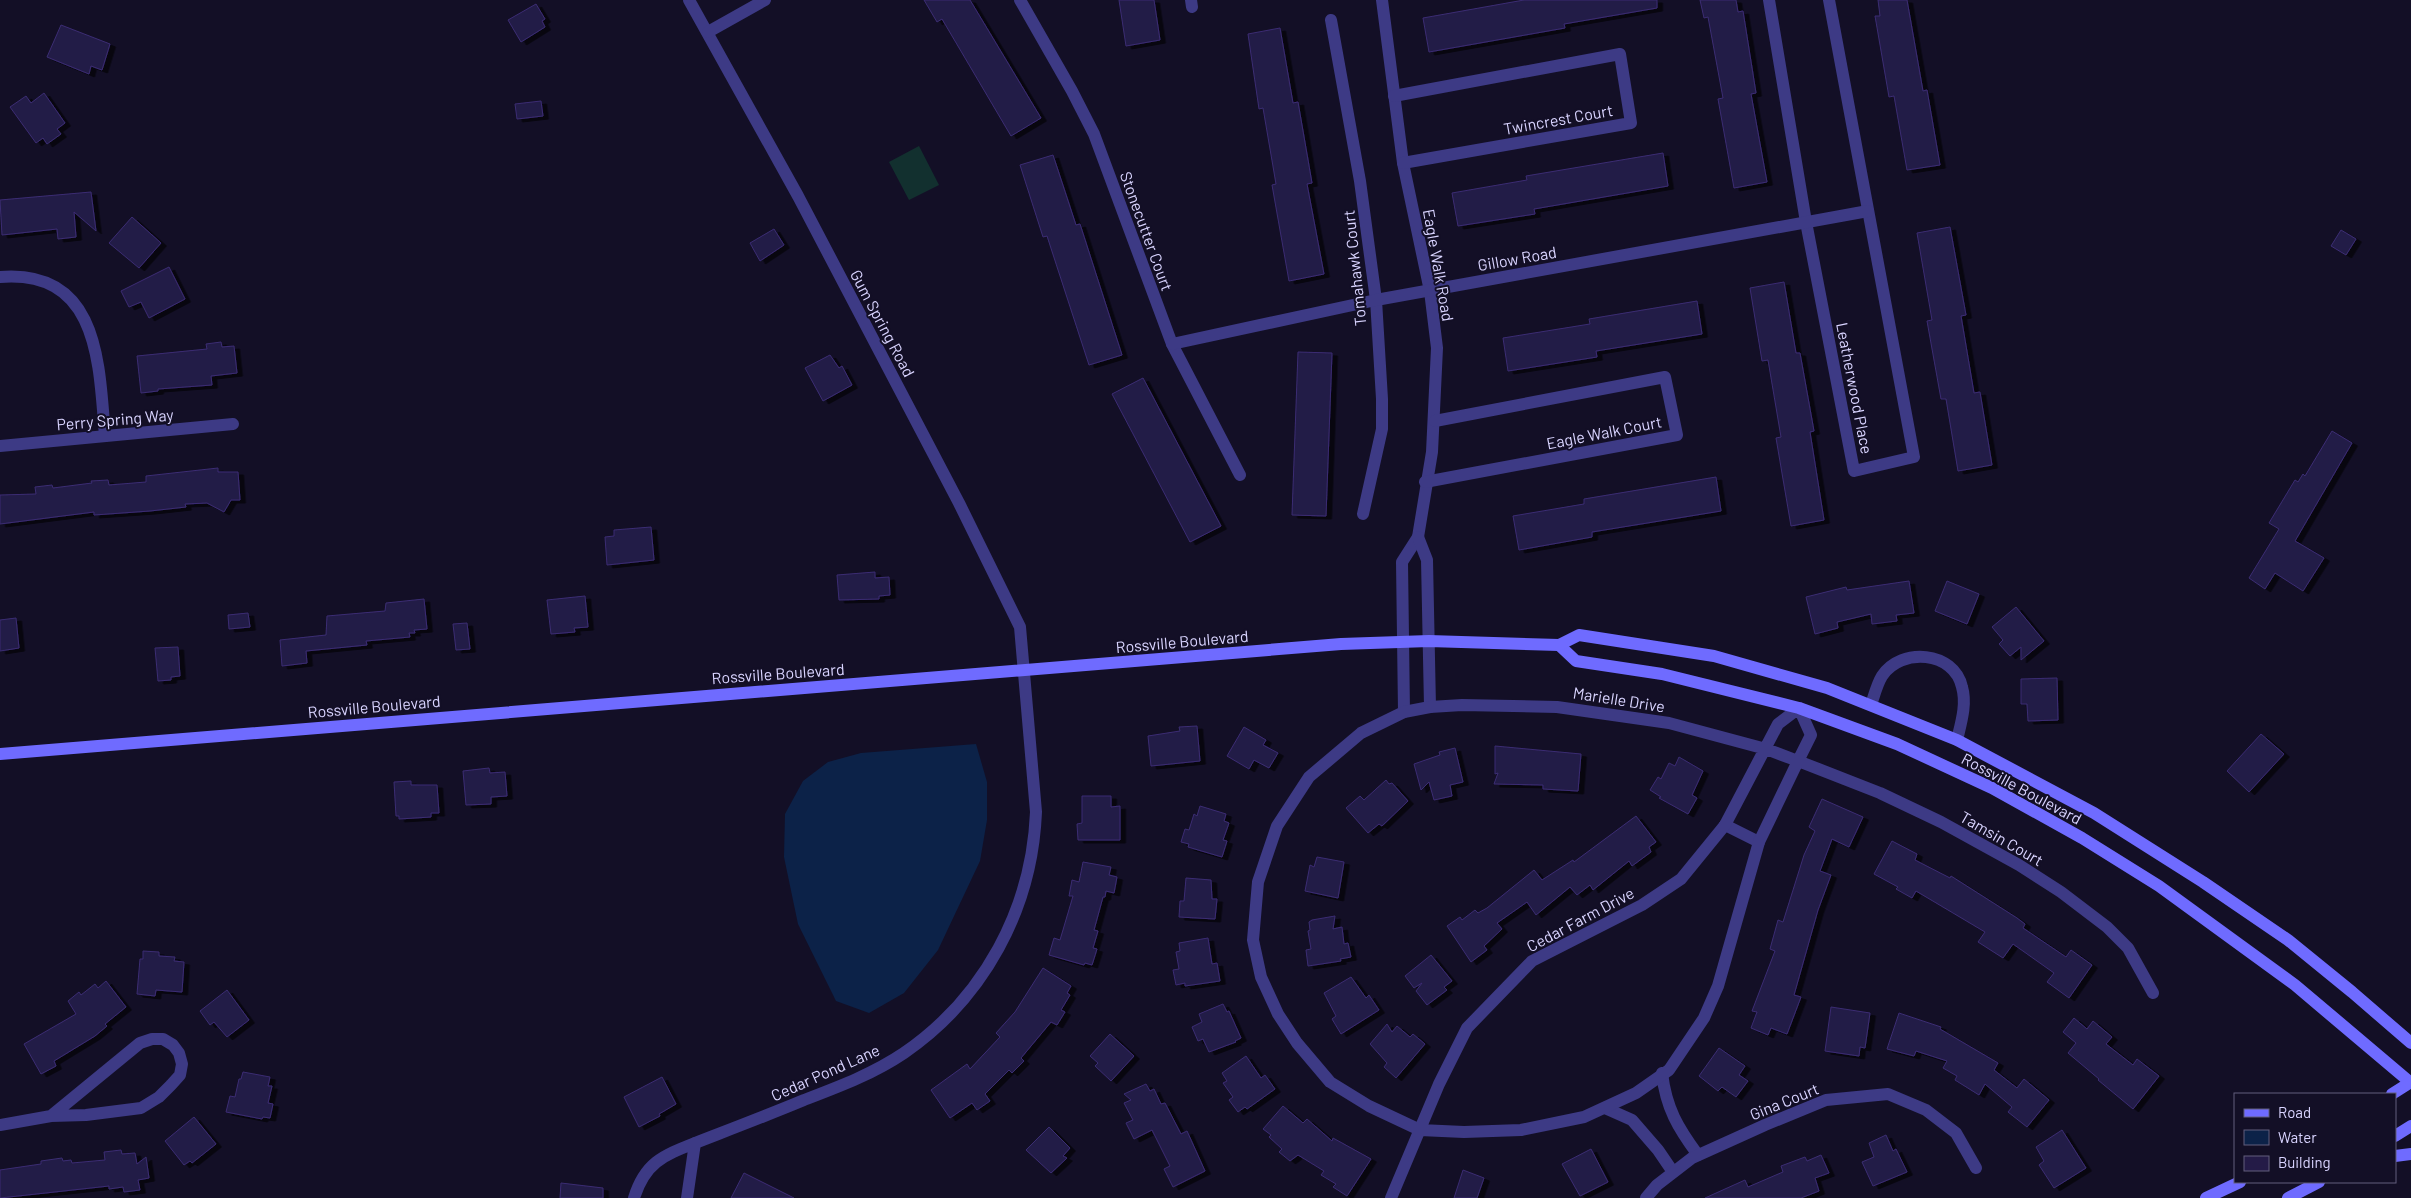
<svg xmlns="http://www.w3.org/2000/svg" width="2411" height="1198" font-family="Barlow,sans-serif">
<defs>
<filter id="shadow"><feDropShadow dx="5.5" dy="3" stdDeviation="0" flood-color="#0009"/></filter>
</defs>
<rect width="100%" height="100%" fill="#130f26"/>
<!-- green -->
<path fill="#12302f" d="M919,146L939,185L909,200L889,162Z"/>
<!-- water -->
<path fill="#0c2248" d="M976,744L987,782V820L980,861L938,950L904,993L869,1013L836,1001L798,924L784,857L785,814L803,781L828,762L861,753Z"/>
<!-- building -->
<g fill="#241b47" stroke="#3b2d73" filter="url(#shadow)">
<path d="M924,0H970L1041,118L1011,136L942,19L937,22Z"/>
<path d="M1119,0H1154L1160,40L1126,46Z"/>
<path d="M1524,0H1657V8L1564,24L1565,28L1429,52L1423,18Z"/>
<path d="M1700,0H1736L1738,12L1743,11L1756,93L1751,94L1767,182L1734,188L1718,99L1723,98L1708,17L1704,18Z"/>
<path d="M1878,0H1907L1923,91L1927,90L1940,165L1907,170L1894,96L1889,97L1875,16H1880Z"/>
<path d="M536,4L545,19L542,21L545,27L521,42L508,20Z"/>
<path d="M61,25L110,44L102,70L91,66L89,74L47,57Z"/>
<path d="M1280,28L1293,103L1298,102L1312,183L1307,184L1324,274L1289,281L1272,185L1276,184L1263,108L1259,109L1248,34Z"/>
<path d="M44,93L65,123L57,129L61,134L47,144L43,138L36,143L10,107L26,96L31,103Z"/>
<path d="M541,101L543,116L517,119L515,104Z"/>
<path d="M1663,153L1668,186L1534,209L1535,214L1458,226L1452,193L1527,180L1526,176Z"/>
<path d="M1053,155L1076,225L1080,224L1122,355L1089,365L1047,236L1043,237L1020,165Z"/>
<path d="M91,192L96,231L74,212L76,237L58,239L57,229L2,235L0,200Z"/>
<path d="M132,217L161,243L139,268L109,243Z"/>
<path d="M1950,227L1966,315L1961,316L1974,393L1980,392L1992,465L1958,471L1946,399H1941L1927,321L1932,320L1917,233Z"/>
<path d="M774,229L784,245L760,261L750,243Z"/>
<path d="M2341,230L2356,239L2346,255L2331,246Z"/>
<path d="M169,267L185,299L149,318L141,302L129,307L121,291Z"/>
<path d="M1784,282L1796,353H1800L1814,431L1810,432L1824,520L1791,526L1776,438L1781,437L1768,360L1762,361L1750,288Z"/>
<path d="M1697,301L1702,334L1596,351L1597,357L1508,371L1503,338L1590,324L1589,319Z"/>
<path d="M221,342L222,347L234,346L237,373L211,376L212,385L158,389V391L141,393L137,356L207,349L206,344Z"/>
<path d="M1298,352L1332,353L1326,516L1292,515Z"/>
<path d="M830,355L839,368L842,366L852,385L823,401L805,368Z"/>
<path d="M1143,378L1221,526L1190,542L1112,394Z"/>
<path d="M2332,431L2352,443L2295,541L2324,558L2303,591L2275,573L2265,589L2249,578L2279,529L2269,523L2295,480L2298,482L2303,474L2305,476Z"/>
<path d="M218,468V472H238L240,500H231L224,512L207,503L185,504L186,507L150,511L94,515V512L0,524V495L36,494L35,487L52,485L53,488L92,483L91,481L108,480L109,485L146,482V476Z"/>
<path d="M1716,477L1721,511L1592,532V537L1519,550L1513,516L1584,504V499Z"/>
<path d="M651,527L654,560L607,565L605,537L614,536V530Z"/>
<path d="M875,572V578L889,577L890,595L879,596V599L839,600L837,575Z"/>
<path d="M1909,581L1914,613L1896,615L1897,621L1872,624L1871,614L1837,622L1838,628L1815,634L1806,597L1846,587L1847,590Z"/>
<path d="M1947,581L1979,594L1967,624L1935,611Z"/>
<path d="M585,596L588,627L574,628L575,632L551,634L547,600Z"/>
<path d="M424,599L427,629L414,630L415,633H409L410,637L366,641L367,645L306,651L307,663L282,666L280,640L326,635L327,616L385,611L386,603Z"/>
<path d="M2016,607L2044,641L2021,660V647L2010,656L1999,644L2003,640L1992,627Z"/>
<path d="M248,613L250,627L229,629L228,615Z"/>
<path d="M16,618L19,648L0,651V620Z"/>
<path d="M467,623L470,649L456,650L453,624Z"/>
<path d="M178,647L180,676L171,677V680L158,681L155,648Z"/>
<path d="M2057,678L2058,720L2028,721L2027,704H2021V679Z"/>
<path d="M1197,726L1200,761L1151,766L1148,736L1180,731L1179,727Z"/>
<path d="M1244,727L1266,740L1263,745L1278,753L1269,768L1254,760L1249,769L1227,756Z"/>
<path d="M2261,734L2284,754L2249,792L2227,771Z"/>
<path d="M1495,746L1581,754L1578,791L1543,789V785L1494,784L1498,773L1495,774Z"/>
<path d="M1455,748L1463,782L1450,785L1452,796L1434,800L1429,782L1421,790L1414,764L1440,755L1439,752Z"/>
<path d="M1679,757L1703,771L1692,795L1697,798L1688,814L1659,798L1661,797L1650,790L1658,777L1661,779L1669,763L1675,766Z"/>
<path d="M489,768L490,773L505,772L507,796L491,797V804L466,805L463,771Z"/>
<path d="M1386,780L1389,784L1392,783L1408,801L1382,826L1379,824L1368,833L1346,808L1360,796L1364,800Z"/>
<path d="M411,781V785H437L439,813H431V817L399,819V816H396L394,782Z"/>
<path d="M1082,796H1111V807L1120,806V840H1078L1077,824L1082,823Z"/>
<path d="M1822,799L1863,817L1849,847L1832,839L1820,871L1831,875L1818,910L1794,995L1801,997L1787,1034L1771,1028L1768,1035L1751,1028L1757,1012L1752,1011L1775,951L1770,949L1778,920L1783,922L1804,855L1815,831L1809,827Z"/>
<path d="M1200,806L1226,814L1224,821L1229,823L1223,840L1227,841L1222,857L1188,847L1189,844L1181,842L1185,829L1189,830L1194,814L1197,816Z"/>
<path d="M1636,816L1656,842L1649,847L1651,852L1632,866L1629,861L1593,890L1590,885L1577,895L1570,887L1536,915L1527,902L1497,923L1502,929L1484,946L1487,950L1471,962L1447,926L1460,917L1462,920L1475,910L1478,913L1487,908L1534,870L1542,880L1573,860L1574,862Z"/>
<path d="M1892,841L1917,854L1915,860L1950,878L1951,876L2017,918L2025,924L2023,928L2066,957L2071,950L2092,965L2069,998L2047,982L2054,973L2013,944L2003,958L1978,942L1985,932L1916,891L1912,898L1896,889L1898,887L1874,874Z"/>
<path d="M1317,857L1344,862L1338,898L1305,891L1310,865L1314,867Z"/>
<path d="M1083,862L1111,867L1109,875L1117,877L1114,893L1106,891L1105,897H1103L1094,930L1098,931L1093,948L1097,949L1092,965L1085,963L1084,965L1049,955L1054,938L1060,940L1073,896H1069L1072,880L1079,882Z"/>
<path d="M1186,878L1211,880L1212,899H1217L1215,919L1179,917L1180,901H1184Z"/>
<path d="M1335,916L1333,929L1342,927L1344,944L1348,943L1351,957L1340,959L1341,961L1308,966L1306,950L1311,949L1308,931L1310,930L1309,922L1312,920Z"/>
<path d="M1208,938L1212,964L1217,963L1220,981L1185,986V983L1176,985L1173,970L1179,969L1176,952L1180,951L1179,943Z"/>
<path d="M143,951L159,952V956L175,957L174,961L184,962L182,992L156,990L155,996L137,994L140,959H143Z"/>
<path d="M1431,955L1452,981L1444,987L1447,990L1427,1005L1416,991L1422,983L1414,988L1405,976Z"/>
<path d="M1043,968L1071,986L1067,993L1070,995L1061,1010L1065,1012L1057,1025L1051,1022L1021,1058L1024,1061L1012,1073L1009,1070L985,1094L990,1101L977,1110L972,1103L950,1118L931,1090L967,1064L970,1069L1000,1037L996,1033L1015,1012Z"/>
<path d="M1351,977L1366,998L1369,995L1379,1010L1341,1034L1332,1019L1336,1016L1324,993Z"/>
<path d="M106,981L126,1007L105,1024L107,1026L95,1036L54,1061L56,1066L41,1074L24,1044L76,1014L68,1001L79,992L81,995L95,984L98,988Z"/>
<path d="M227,990L249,1020L227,1037L214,1022L210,1025L200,1011Z"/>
<path d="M1223,1004L1227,1012L1229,1011L1241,1038L1235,1041L1236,1042L1209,1052L1203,1039L1198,1041L1192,1027L1202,1022L1199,1014Z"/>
<path d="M1831,1007L1870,1013L1865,1048L1860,1047L1859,1056L1825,1051Z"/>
<path d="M1899,1013L1941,1027L1940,1029L1998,1063L1994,1070L2017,1088L2024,1079L2049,1100L2027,1127L2008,1112L2012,1107L1985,1084L1979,1095L1955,1080L1957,1076L1943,1068L1947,1061L1916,1051L1914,1056L1887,1049Z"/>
<path d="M2074,1018L2087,1029L2093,1021L2112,1037L2106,1044L2133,1065L2137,1059L2159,1076L2133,1109L2098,1080L2099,1079L2068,1053L2076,1043L2063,1032Z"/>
<path d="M1387,1024L1392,1032L1397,1026L1410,1037L1413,1034L1425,1044L1396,1078L1384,1067L1387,1063L1370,1044Z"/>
<path d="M1110,1034L1134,1056L1111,1081L1095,1066L1098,1063L1090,1056Z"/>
<path d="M1719,1048L1745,1066L1739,1075L1748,1081L1736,1097L1722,1087L1718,1091L1699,1076Z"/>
<path d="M1246,1056L1261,1078L1265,1075L1275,1089L1247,1109L1245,1107L1238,1112L1229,1100L1233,1097L1223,1083L1227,1081L1222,1073Z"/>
<path d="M243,1072L270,1077L268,1086H272L268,1103L273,1104L270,1118L263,1117L262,1119L226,1112L230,1096L235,1097L239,1079H241Z"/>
<path d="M662,1077L676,1104L659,1114L660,1116L639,1127L624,1097Z"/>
<path d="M1146,1084L1150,1091L1154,1089L1161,1104L1165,1103L1181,1134L1187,1131L1205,1171L1173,1187L1164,1169L1170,1166L1152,1130L1134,1139L1126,1123L1133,1120L1124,1103L1131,1100L1124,1094Z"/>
<path d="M1283,1106L1303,1123L1307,1119L1332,1141L1333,1138L1371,1159L1347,1196L1333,1187L1336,1184L1321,1175L1324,1171L1298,1155L1290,1161L1279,1152L1282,1149L1269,1137L1271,1135L1263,1129Z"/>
<path d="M194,1117L216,1144L192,1163L190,1161L184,1165L165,1141Z"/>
<path d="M1049,1127L1070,1148L1063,1156L1067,1158L1051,1173L1026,1150Z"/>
<path d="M2062,1130L2086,1168L2054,1188L2039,1165L2044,1161L2036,1147Z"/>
<path d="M1886,1135L1893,1151L1896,1149L1907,1172L1873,1186L1862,1162L1874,1157L1869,1143Z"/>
<path d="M1591,1149L1608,1182L1580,1196L1562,1164Z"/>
<path d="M121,1150L122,1154L135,1153L137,1164L146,1157L149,1178L138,1180L140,1190L124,1192L123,1187L109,1189V1186L0,1198V1170L41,1164V1161L62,1158L63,1161L71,1160L72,1163L105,1160L104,1152Z"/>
<path d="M1821,1155L1829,1173L1815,1178L1819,1191L1801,1198H1705L1745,1180L1748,1187L1783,1172L1781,1166L1805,1157L1807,1161Z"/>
<path d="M1463,1170L1484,1178L1477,1198H1454Z"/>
<path d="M744,1173L794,1198H731Z"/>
<path d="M561,1183L603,1188V1198H560Z"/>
</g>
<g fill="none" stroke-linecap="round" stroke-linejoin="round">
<!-- minor -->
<g stroke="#3d3a85" stroke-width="12">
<path d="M689,0L798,196L959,503L1020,627L1036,812C1032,909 984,998 904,1053C873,1074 838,1087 804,1100C768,1115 731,1129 695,1143"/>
<path d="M1020,0L1072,91L1094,134L1172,344L1240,475"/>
<path d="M1191,0L1192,7"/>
<path d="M1382,0L1403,163L1430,291L1437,348L1432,452L1418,537L1402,562L1404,712"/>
<path d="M1769,0L1806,222L1854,471L1914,457L1829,0"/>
<path d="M1331,20L1360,181L1376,300L1382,399V429L1363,514"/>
<path d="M708,32L765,0"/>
<path d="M1394,96L1620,54L1631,123L1403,163"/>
<path d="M0,277C100,269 99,365 105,436"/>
<path d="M1172,344L1376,300L1868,211"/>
<path d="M0,446L233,424"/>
<path d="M1425,482L1677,435L1665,377L1435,421"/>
<path d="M1418,537L1427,560L1430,707"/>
<path d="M1871,705C1874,696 1877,684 1882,676C1901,647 1954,651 1962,687C1967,704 1961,723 1957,740"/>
<path d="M1725,825L1759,842"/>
<path d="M1662,1073C1666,1108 1678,1128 1698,1155"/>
<path d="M1605,1108L1632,1120L1658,1150L1673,1172"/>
<path d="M0,1125L51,1116L86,1115L141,1108L159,1097L171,1085L180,1075L182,1064L179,1053L173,1045L163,1039H152L140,1043L51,1116"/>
<path d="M634,1198C645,1163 662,1156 695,1143L687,1198"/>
<path d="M1391,1198L1439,1084L1467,1028L1532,961L1642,905L1681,879L1725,825L1778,724L1799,708L1811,735L1798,761L1759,842L1718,986L1704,1018L1669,1070L1636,1093L1584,1117L1521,1130L1464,1132L1420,1130L1369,1106L1330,1082L1297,1043L1278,1014L1261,977L1253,940L1258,882L1277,826L1309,777L1361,733L1404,712L1430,707L1462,705L1557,707L1669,723L1766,749L1798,761L1880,793L1941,822L2019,865L2061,892L2107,927L2128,948L2153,993"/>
<path d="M1646,1198L1657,1185L1692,1158L1765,1125L1826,1100L1888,1094L1926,1110L1956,1133L1976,1168"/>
</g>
<!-- secondary -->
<g stroke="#6f6bff" stroke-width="12">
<path d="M1559,645L1576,661L1662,674L1799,708L1897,744L1992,788L2082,838L2159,886L2295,985L2411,1083"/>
<path d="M0,754L1341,644L1429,641L1559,645L1579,635L1714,656L1827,688L1957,740L2094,813L2203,882L2288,940L2352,992L2411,1043"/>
<path d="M2392,1094L2411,1082"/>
<path d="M2395,1136L2411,1126"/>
<path d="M2395,1156L2411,1154"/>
<path d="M2206,1198L2240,1182"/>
<path d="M2288,1198L2319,1182"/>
</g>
</g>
<g text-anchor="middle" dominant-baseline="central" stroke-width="4" stroke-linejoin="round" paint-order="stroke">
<!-- street labels -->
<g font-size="16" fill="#d9d4ff" stroke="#130f26">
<text transform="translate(1558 119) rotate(-10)">Twincrest Court</text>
<text transform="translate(1147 231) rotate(70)">Stonecutter Court</text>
<text transform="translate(1517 258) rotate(-10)">Gillow Road</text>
<text transform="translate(1439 265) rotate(80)">Eagle Walk Road</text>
<text transform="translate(1354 268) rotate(-96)">Tomahawk Court</text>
<text transform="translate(883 323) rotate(62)">Gum Spring Road</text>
<text transform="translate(1855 388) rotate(79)">Leatherwood Place</text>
<text transform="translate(115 419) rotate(-5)">Perry Spring Way</text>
<text transform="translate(1604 432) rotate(-11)">Eagle Walk Court</text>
<text transform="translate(1182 641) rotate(-5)">Rossville Boulevard</text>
<text transform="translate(778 673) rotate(-4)">Rossville Boulevard</text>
<text transform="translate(1619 699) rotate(9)">Marielle Drive</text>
<text transform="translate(374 706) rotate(-5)">Rossville Boulevard</text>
<text transform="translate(2022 788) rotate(28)">Rossville Boulevard</text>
<text transform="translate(2002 838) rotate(30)">Tamsin Court</text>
<text transform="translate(1580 919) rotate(-28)">Cedar Farm Drive</text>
<text transform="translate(825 1072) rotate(-24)">Cedar Pond Lane</text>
<text transform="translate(1784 1101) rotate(-22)">Gina Court</text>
</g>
</g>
<!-- legend -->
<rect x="2234" y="1093" width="162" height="90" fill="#130f26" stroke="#625e7d"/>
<rect x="2244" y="1109" width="25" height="8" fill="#6f6bff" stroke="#625e7d"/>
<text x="2278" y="1118" font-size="15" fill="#d9d4ff">Road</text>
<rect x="2244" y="1130" width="25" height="15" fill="#0c2248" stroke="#625e7d"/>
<text x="2278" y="1143" font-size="15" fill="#d9d4ff">Water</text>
<rect x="2244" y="1156" width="25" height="15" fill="#241b47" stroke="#625e7d"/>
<text x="2278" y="1168" font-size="15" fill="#d9d4ff">Building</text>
</svg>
